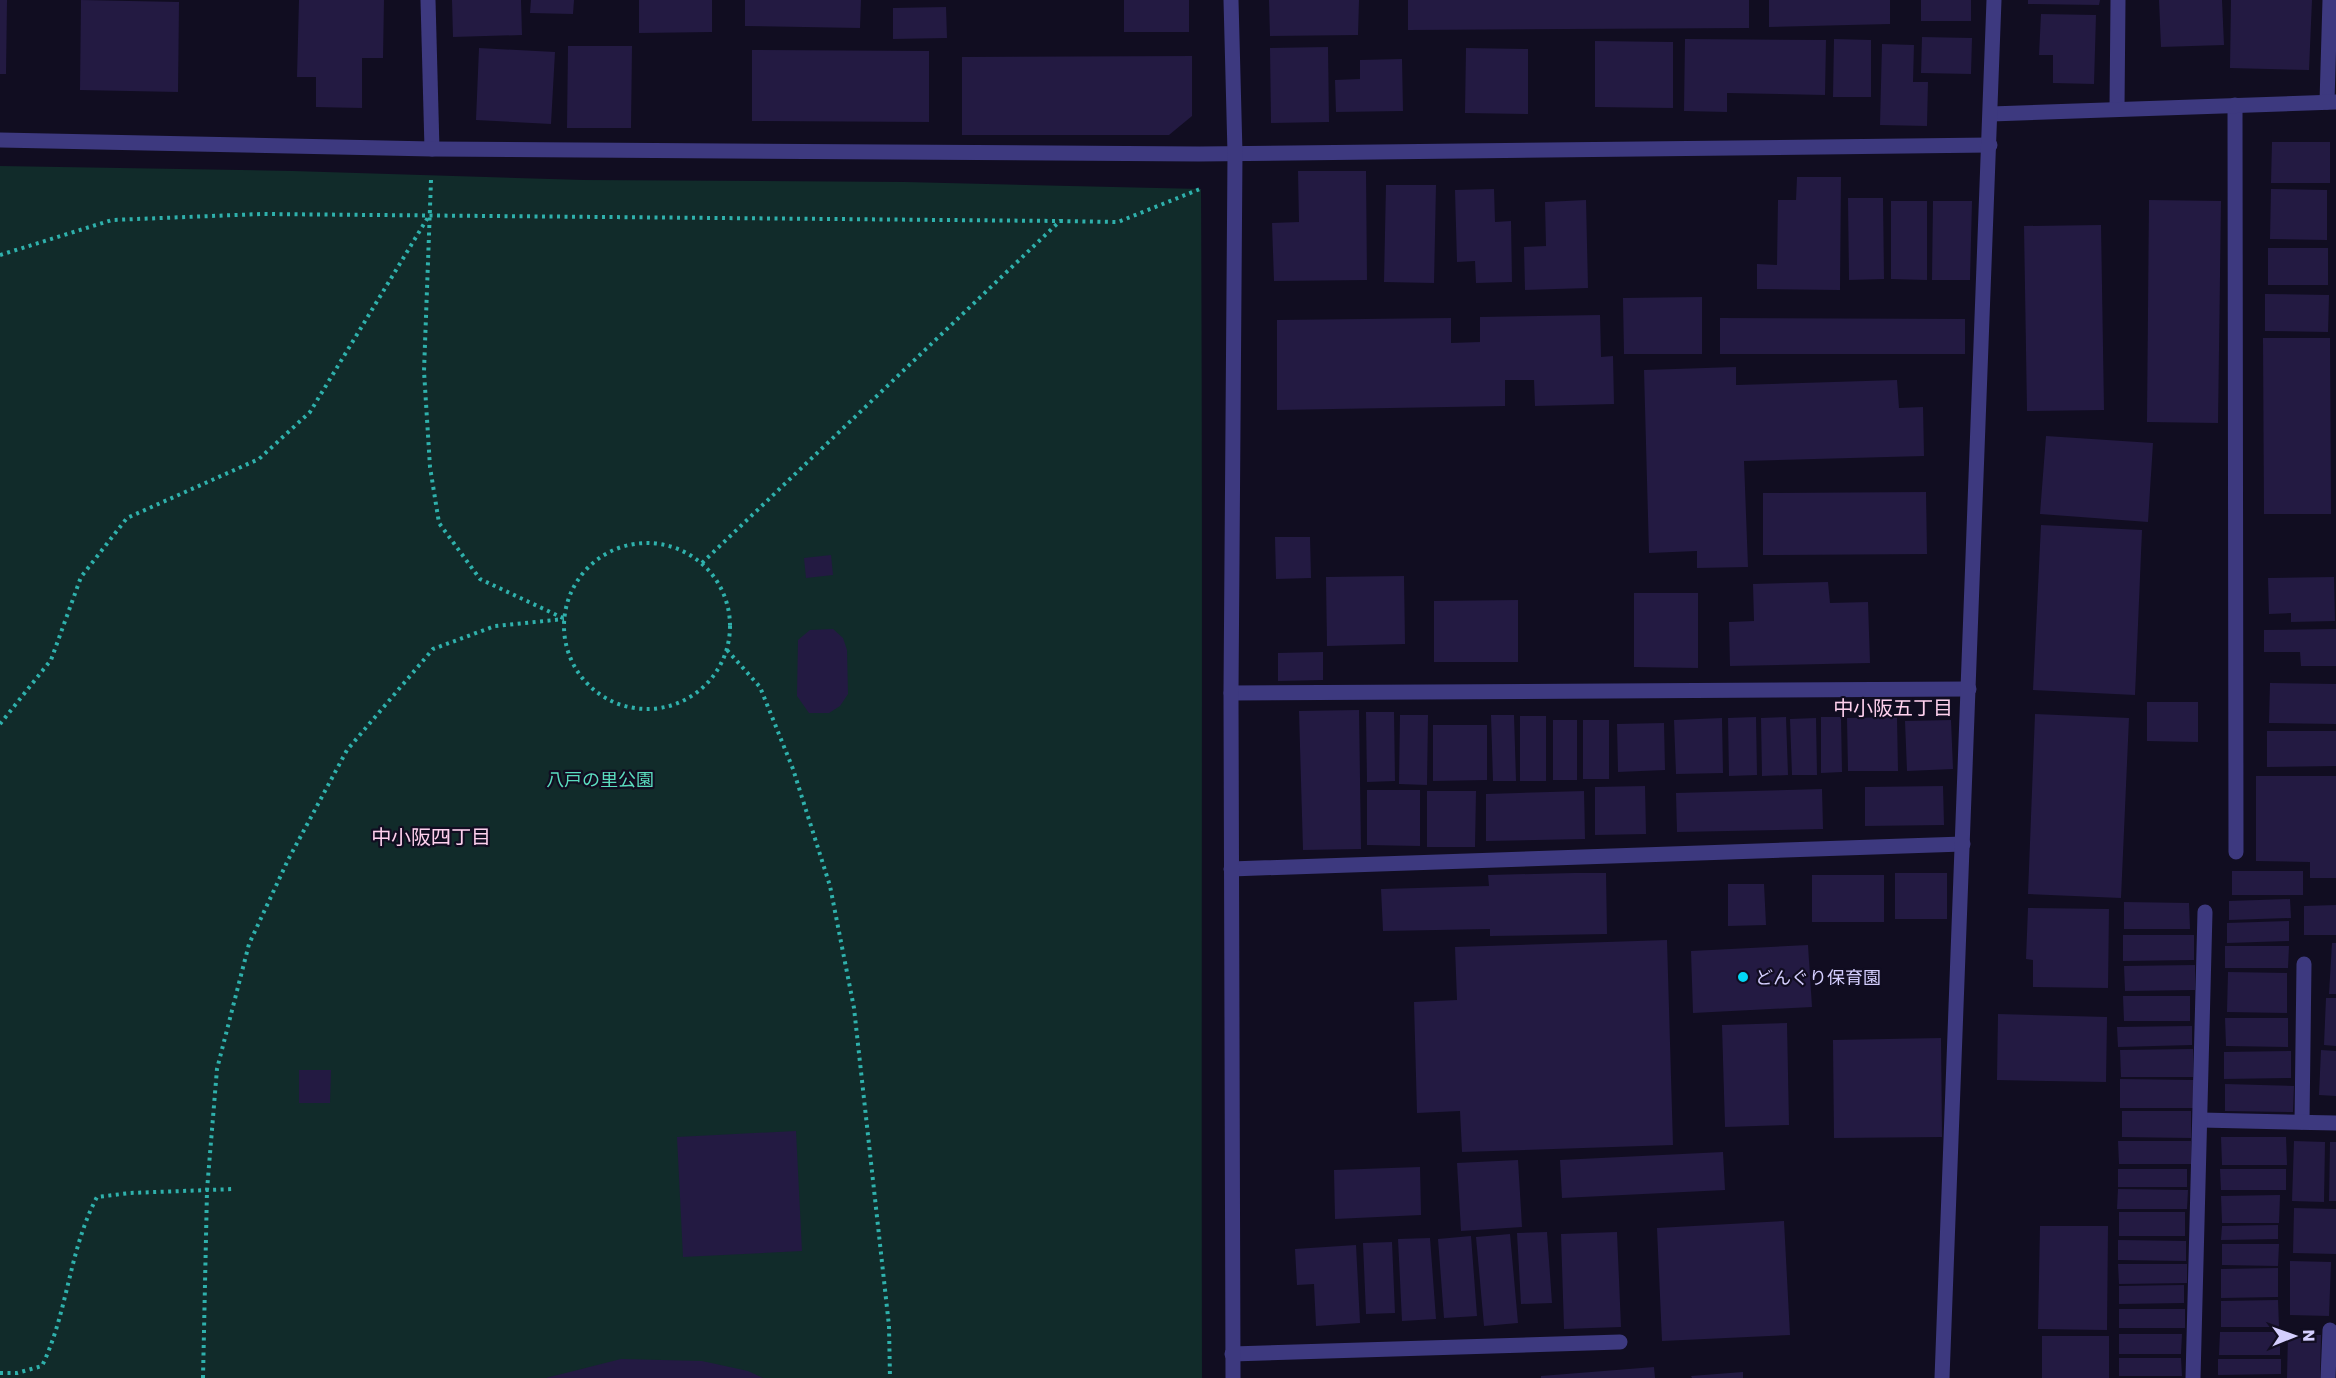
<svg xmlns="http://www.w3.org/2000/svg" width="2336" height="1378" font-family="Poppins,'Noto Sans JP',sans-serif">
<rect width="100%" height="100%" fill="#110d21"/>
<!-- green -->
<path fill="#112b2a" d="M0,166L293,171L584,180L905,182L1201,189C1203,585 1201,981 1202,1378H0Z"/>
<!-- building -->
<g fill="#231a42">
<path d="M0,0H7L6,74H0Z"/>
<path d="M81,0L179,2L178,92L80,90Z"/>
<path d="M299,0H384L383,58H362V108L316,107V77H297Z"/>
<path d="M452,0H521L522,35L453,37Z"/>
<path d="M531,0H574L573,14L530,13Z"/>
<path d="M639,0H712V32L639,33Z"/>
<path d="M745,0H861L860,28L745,26Z"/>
<rect x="1124" y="0" width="65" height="32"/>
<path d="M1269,0H1359L1358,35L1270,36Z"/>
<path d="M1408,0H1749V28L1408,30Z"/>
<path d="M1769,0H1890V24L1769,27Z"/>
<rect x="1921" y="0" width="50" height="21"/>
<path d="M2028,0H2100L2099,5L2028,4Z"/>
<path d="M2159,0H2222L2224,45L2161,47Z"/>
<path d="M2231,0H2312L2309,70L2230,68Z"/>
<path d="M946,7L947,38L893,39V8Z"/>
<path d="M2041,14L2096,15L2094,84L2053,83V55H2039Z"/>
<path d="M1922,37L1972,38L1971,74L1921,73Z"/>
<path d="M1685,39L1826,40L1825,95L1727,93V112L1684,111Z"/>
<path d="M1834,39L1871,40V97H1833Z"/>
<path d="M1595,41L1673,42V108L1595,107Z"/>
<path d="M1882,44L1914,45L1913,82H1928L1927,126L1880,125Z"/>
<path d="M568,46H632L631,128H567Z"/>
<path d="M1328,47L1329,122L1271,123L1270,48Z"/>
<path d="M479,48L555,52L551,124L476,120Z"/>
<path d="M1466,48L1528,49V114L1465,113Z"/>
<path d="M752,50L929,51V122L752,121Z"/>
<path d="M1192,56V116L1169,135H962V57Z"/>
<path d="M1402,59L1403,111L1336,112L1335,80L1360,79V60Z"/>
<path d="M2272,142H2330V183H2271Z"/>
<path d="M1298,171H1366L1367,280L1274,281L1272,223L1299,222Z"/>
<path d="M1797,177H1841L1840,290L1757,289V264L1777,265L1778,200H1796Z"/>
<path d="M1386,185H1436L1434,283L1384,282Z"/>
<path d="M1494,189L1495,222L1511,221L1512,282L1476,283L1475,261L1457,262L1455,190Z"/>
<path d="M2271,189L2327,190V240L2270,239Z"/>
<path d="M1848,198H1883L1884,279L1849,280Z"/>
<path d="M1586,200L1588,288L1525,290L1524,247L1546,246L1545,202Z"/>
<path d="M2149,200L2221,201L2218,423L2147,422Z"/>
<path d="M1891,201H1927V280L1891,279Z"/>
<path d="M1933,201H1972L1970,280H1932Z"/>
<path d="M2101,225L2104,410L2027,411L2024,226Z"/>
<rect x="2268" y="248" width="60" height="37"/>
<path d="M2265,294L2329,295L2328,332L2265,331Z"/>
<path d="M1702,297V354H1624L1623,298Z"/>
<path d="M1600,315L1601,357L1613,356L1614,404L1535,406L1534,380H1505V406L1277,410V320L1451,318V343L1480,342V317Z"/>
<path d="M1720,318L1965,319V354H1720Z"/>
<path d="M2263,338H2330L2331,514H2264Z"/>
<path d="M1736,367V385L1897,380L1899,408L1923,407L1924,456L1744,461L1748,567L1697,568V551L1649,553L1644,370Z"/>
<path d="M2046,436L2153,443L2148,522L2040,514Z"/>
<path d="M1926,492L1927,554L1763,555V493Z"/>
<path d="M2041,525L2142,530L2135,695L2033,690Z"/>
<path d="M1275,537H1310L1311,578L1276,579Z"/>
<path d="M831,555L833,575L806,578L804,558Z"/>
<path d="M1404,576L1405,644L1327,646L1326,577Z"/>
<path d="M2334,577L2335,621L2291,622V613L2269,614L2268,578Z"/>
<path d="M1828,582L1830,603L1868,602L1870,663L1730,666L1729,622L1754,621L1753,584Z"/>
<path d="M1634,593H1698V668L1634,667Z"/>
<path d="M1518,600V662H1434V601Z"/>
<path d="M833,629L843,638L847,650L848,694L840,706L829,713H809L797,696L798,640L810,630Z"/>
<path d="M2336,629V666H2301L2300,652H2264V630Z"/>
<path d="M1323,652V680L1278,681V653Z"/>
<path d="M2270,683L2336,684V724L2269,723Z"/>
<path d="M2147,702H2198V742L2147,741Z"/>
<path d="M1359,710L1361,849L1303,850L1299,711Z"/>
<path d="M1366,712H1394L1395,781L1367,782Z"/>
<path d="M2035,714L2129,718L2121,898L2028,894Z"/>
<path d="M1400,715H1428L1427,785L1399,784Z"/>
<path d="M1491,715H1514L1516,781H1493Z"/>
<rect x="1520" y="716" width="26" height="65"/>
<path d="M1756,717L1757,775L1729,776L1728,718Z"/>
<path d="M1786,717L1788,775L1762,776L1761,718Z"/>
<path d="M1821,717H1841L1842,772L1821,773Z"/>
<path d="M1897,717L1898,771H1848L1847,718Z"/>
<path d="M1722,718L1723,773L1676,774L1674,720Z"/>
<path d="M1816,718L1817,775H1792L1790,719Z"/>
<rect x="1553" y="720" width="24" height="60"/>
<rect x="1583" y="720" width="26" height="59"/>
<path d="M1951,720L1953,769L1907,771L1905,721Z"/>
<path d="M1664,723L1665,770L1618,772L1617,724Z"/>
<path d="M1433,725H1487V780L1433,781Z"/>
<path d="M2267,731H2336V766L2267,767Z"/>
<path d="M2256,776H2336V878H2310V862L2256,861Z"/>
<path d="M1645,786L1646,834L1595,835V787Z"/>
<path d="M1943,786L1944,825L1865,826V787Z"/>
<path d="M1822,789L1823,829L1677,832L1676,793Z"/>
<path d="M1367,790H1420V846L1367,845Z"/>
<path d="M1427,791H1476L1475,847H1427Z"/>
<path d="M1584,791L1585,839L1486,841V794Z"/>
<rect x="2232" y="871" width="71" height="24"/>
<path d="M1574,873H1606L1607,934L1490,936V929L1383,931L1381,889L1489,886L1488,875Z"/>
<rect x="1895" y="873" width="52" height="46"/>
<rect x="1812" y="875" width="72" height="47"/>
<path d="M1728,884H1764L1766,925L1728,926Z"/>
<path d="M2290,899L2291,918L2229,920V901Z"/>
<path d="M2124,902L2189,903L2190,929H2124Z"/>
<path d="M2336,905V935H2304V906Z"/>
<path d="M2028,908L2109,909L2108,988L2033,987V960L2026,959Z"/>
<path d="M2289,921V941L2227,943V923Z"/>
<path d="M2123,935H2194V960L2123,961Z"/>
<path d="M1667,940L1673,1145L1462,1152L1460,1111L1417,1113L1414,1002L1457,1000L1455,947Z"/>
<path d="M2332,943H2336V994H2329Z"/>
<path d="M1808,945L1812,1007L1693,1013L1691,951Z"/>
<path d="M2225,946H2289L2288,968H2225Z"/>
<path d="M2195,965V990L2125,991L2124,966Z"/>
<path d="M2228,972L2287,973V1013L2227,1012Z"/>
<path d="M2123,996H2190V1021H2124Z"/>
<path d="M2326,998H2336V1046L2324,1045Z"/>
<path d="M1998,1014L2107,1017L2106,1082L1997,1080Z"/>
<path d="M2225,1018H2288V1047L2226,1046Z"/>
<path d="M1787,1023L1789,1125L1725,1127L1722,1025Z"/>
<path d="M2192,1026V1045L2118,1047L2117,1027Z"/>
<path d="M1941,1038L1942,1137L1834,1138L1833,1040Z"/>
<path d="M2193,1049V1077H2121L2120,1050Z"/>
<path d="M2321,1050L2336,1051V1096L2319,1095Z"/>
<path d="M2291,1051V1078L2224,1079V1052Z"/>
<path d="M299,1070H331L330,1103H299Z"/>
<path d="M2120,1079L2194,1080V1108H2120Z"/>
<path d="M2225,1084L2294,1086L2293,1112L2225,1111Z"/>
<path d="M2122,1111H2191V1138L2122,1137Z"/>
<path d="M796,1131L802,1251L683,1257L677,1137Z"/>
<path d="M2221,1137H2286L2287,1165H2222Z"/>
<path d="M2118,1141H2191V1164H2119Z"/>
<path d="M2294,1141L2325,1142L2324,1202L2292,1201Z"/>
<path d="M2330,1142H2336V1201H2329Z"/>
<path d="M1723,1152L1725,1190L1562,1198L1560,1160Z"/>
<path d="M1518,1160L1522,1227L1461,1231L1457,1163Z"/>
<path d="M1420,1167L1421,1215L1335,1219L1334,1170Z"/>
<rect x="2118" y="1169" width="69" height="18"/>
<path d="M2220,1169H2286V1190H2221Z"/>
<path d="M2118,1189L2188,1190L2187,1209H2117Z"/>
<path d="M2280,1195L2279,1223H2222L2221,1196Z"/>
<path d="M2294,1208L2336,1209V1254L2293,1253Z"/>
<rect x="2119" y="1212" width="66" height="24"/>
<path d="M1784,1221L1790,1335L1662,1341L1657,1228Z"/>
<path d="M2278,1225V1239L2221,1240L2222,1226Z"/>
<path d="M2040,1226H2108L2107,1330L2038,1329Z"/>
<path d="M1547,1232L1552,1303L1521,1304L1517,1233Z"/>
<path d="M1617,1232L1621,1327L1564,1329L1561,1234Z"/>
<path d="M1510,1234L1518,1323L1484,1326L1476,1237Z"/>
<path d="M1471,1236L1477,1316L1444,1318L1438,1239Z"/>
<path d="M1430,1238L1436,1319L1402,1321L1398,1239Z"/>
<path d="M2118,1240L2186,1241V1261L2118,1260Z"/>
<path d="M1392,1242L1395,1313L1366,1314L1363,1243Z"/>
<path d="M2222,1244H2279L2278,1266L2222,1265Z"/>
<path d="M1356,1245L1360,1323L1316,1326L1314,1284L1297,1285L1295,1249Z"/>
<path d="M2290,1261L2331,1262L2329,1316L2290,1315Z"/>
<path d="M2118,1264H2187V1283L2119,1284Z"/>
<path d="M2278,1268V1297L2221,1298V1269Z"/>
<path d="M2184,1285V1303L2119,1304V1286Z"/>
<path d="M2278,1300L2279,1327H2221V1301Z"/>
<rect x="2119" y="1309" width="66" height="19"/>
<path d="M2220,1332H2280V1355H2219Z"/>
<path d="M2119,1334H2182L2181,1354H2119Z"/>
<path d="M2288,1334L2321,1335L2320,1378H2287Z"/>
<rect x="2042" y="1336" width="67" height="42"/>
<path d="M2119,1358H2181L2182,1376H2119Z"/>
<path d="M621,1359L702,1361L748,1371L763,1378H546Z"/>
<path d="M2218,1359H2281V1374L2218,1375Z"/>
<path d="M1654,1367L1655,1378H1541V1376Z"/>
<path d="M1743,1372V1378H1692L1691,1376Z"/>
</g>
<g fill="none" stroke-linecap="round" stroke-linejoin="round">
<!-- path -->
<g stroke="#2fb1ac" stroke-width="4" stroke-dasharray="3 4.5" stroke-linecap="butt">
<path d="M431,180L424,371L430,467L439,523L480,579L563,618"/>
<path d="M0,255L112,220L261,214L1060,221"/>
<circle cx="647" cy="626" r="83"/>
<path d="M702,563L1060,221L1118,222L1200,189"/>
<path d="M727,650L760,687L793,769L830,886L854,1008L889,1326L890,1378"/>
<path d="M0,724L51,660L81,577L127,518L259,459L310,412L430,214"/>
<path d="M0,1373H17L42,1366C68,1312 69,1250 97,1197L130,1193L234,1189"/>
<path d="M203,1378L207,1190L217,1069L249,944L288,860L347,750L433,649L495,626L564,619"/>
</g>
<!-- service -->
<g stroke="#3d397f" stroke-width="15">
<path d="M2302,1122L2304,964"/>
<path d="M2328,1378L2330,1330"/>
</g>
<!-- minor -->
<g stroke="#3d397f" stroke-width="15">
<path d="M428,0L432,149"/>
<path d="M2327,102L2330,0"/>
<path d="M2235,105L2236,852"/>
<path d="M2117,109L2118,0"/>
<path d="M1991,114L2336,102"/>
<path d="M0,140L432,149L1199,154L1990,145"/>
<path d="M1231,693L1969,689"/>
<path d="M1231,869L1963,844"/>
<path d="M2201,1120L2336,1123"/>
<path d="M1232,1354L1620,1342"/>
<path d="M1942,1378L1994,0"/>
<path d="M2193,1378L2205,912"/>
</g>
<!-- tertiary -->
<path stroke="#3d397f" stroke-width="15" d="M1231,0L1235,153L1231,693L1233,1378"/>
</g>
<!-- markers -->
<circle fill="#03d8f5" stroke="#110d21" stroke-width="2" cx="1743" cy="977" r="6"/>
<g text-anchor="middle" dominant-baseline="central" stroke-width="4.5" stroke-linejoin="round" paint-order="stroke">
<!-- park labels -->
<g font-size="18" fill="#5bddbf" stroke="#110d21">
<text x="600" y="779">八戸の里公園</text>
</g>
<!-- poi labels -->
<g font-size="18" fill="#d4cefe" stroke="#110d21" text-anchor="start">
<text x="1755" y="977">どんぐり保育園</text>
</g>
<!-- neighbourhood labels -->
<g font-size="20" fill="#fed0ed" stroke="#110d21">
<text x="1893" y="708">中小阪五丁目</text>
<text x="431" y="837">中小阪四丁目</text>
</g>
</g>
<!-- north arrow -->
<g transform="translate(2294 1336) rotate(89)" stroke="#110d21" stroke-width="4.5" paint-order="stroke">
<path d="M0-4.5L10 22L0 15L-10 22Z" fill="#d4cefe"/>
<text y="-9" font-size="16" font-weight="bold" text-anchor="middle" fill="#d4cefe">N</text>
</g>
</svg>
